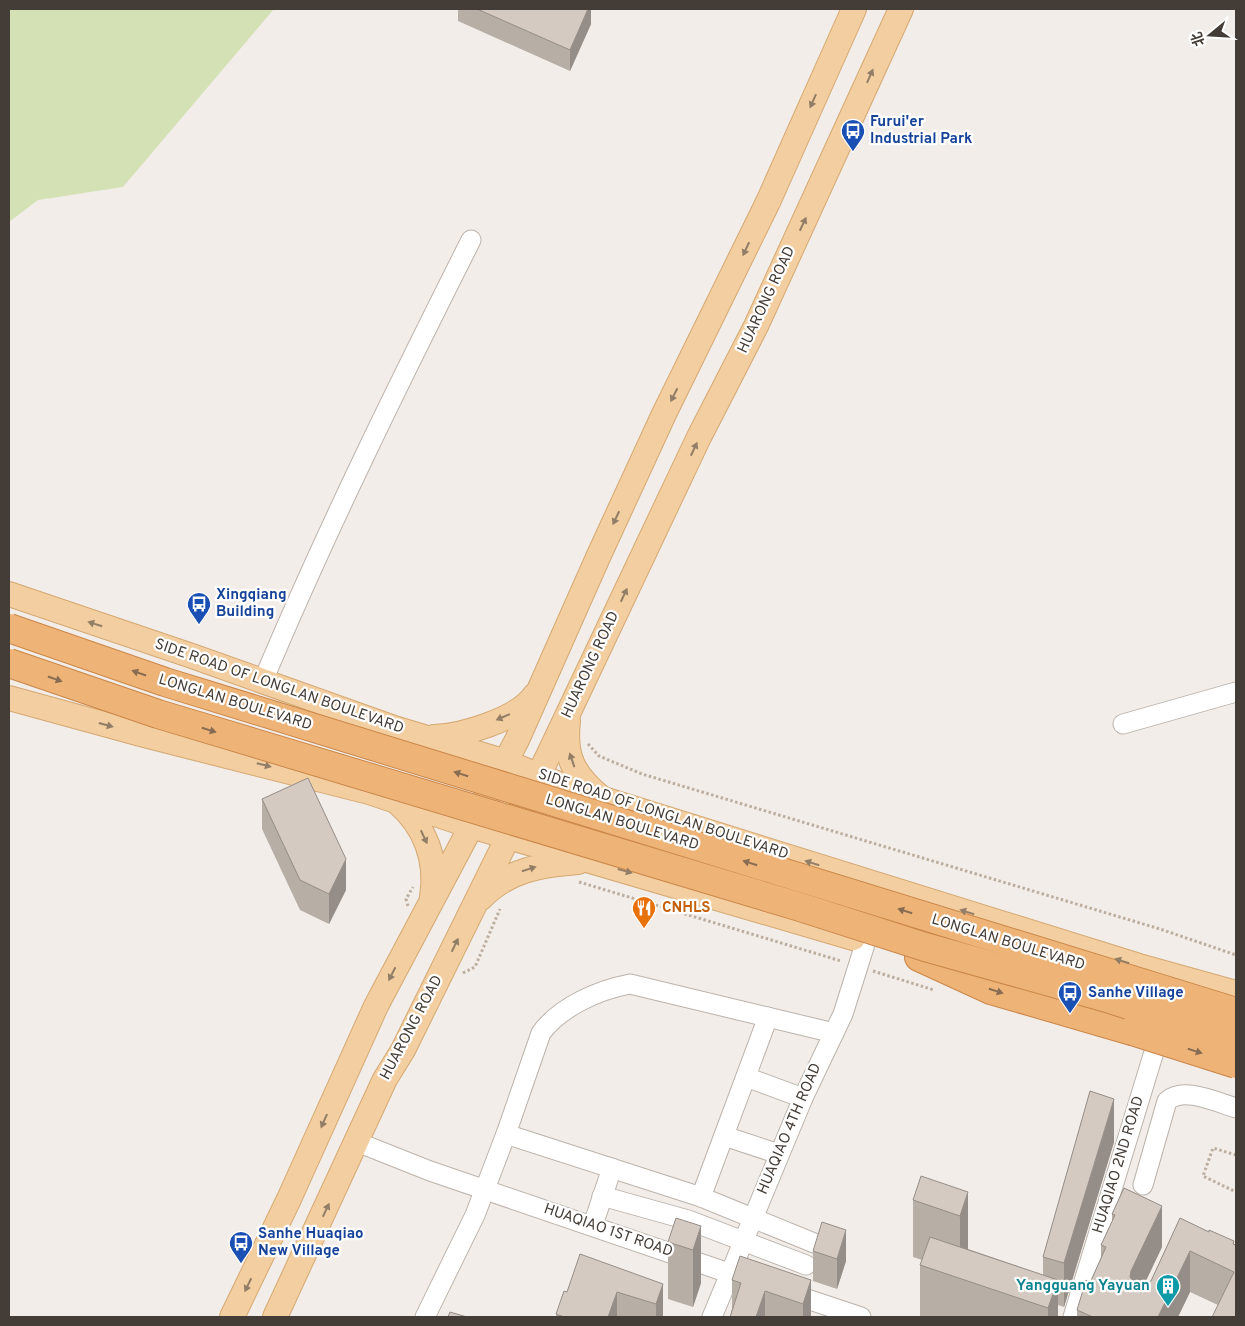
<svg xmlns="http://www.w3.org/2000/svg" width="1245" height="1326" font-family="Overpass,'Noto Sans SC',sans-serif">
<rect width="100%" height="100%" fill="#f2ede8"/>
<!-- green -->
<path fill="#d4e1b5" d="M9,9H274L123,187L38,200L9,222Z"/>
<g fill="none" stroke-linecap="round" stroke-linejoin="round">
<!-- minor casing -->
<g stroke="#bcb3ab" stroke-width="21">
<g id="minor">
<path d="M263,681C326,531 398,385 471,240"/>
<path d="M1123,724L1236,692"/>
<path d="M746,1077L803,1098"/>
<path d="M506,1134L701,1197L814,1243"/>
<path d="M724,1136L779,1154"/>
<path d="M357,1142L430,1171L758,1283"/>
<path d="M1143,1185L1167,1101C1184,1086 1216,1102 1236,1108"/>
<path d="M602,1196L688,1220L806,1265"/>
<path d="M701,1197L768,1017"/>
<path d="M593,1225L612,1168"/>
<path d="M786,1292L861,1317"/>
<path d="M425,1317L475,1215L506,1134L541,1033C560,1007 598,990 630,984L834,1033"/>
<path d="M712,1317L803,1098L843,1014L866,941"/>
<path d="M1073,1317L1161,1029"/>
</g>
</g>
<!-- major casing -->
<g stroke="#d5a872" stroke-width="26">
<g id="major">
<path d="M9,594L192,656L394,728L506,762L571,789L1139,966L1236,993"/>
<path d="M9,698L144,735L369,792L471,826L853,938"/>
<path d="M568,721C564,756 573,774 599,796"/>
<path d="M434,737C462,736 519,719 535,695"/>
<path d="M397,802C425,826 438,860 432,897"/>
<path d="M481,898C508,870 540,865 578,862"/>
<path d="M232,1317L289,1199L376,1006L517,740L599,555L664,414L768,202L854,9"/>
<path d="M275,1317L385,1079L403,1050L548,756L699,437L756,326L901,9"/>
</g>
</g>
<!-- highway casing -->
<g stroke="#cb8648" stroke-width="30">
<path id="highway" d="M919,957L991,990L1132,1031"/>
</g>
<!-- path -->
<g stroke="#bcad9e" stroke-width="3" stroke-dasharray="2.5 2.5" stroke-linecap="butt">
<path d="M588,744L599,756L642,774L1160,929L1236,955"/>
<path d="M579,882L841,961"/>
<path d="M408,906L406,899L413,887"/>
<path d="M873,971L934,990"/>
<path d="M463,973L475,967L500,909"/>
<path d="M1236,1155L1213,1148L1203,1176L1236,1192"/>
</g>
<!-- minor -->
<use href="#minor" stroke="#fff" stroke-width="19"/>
<!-- major -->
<use href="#major" stroke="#f2cea0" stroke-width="24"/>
<!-- highway -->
<use href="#highway" stroke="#edb377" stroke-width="28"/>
<!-- highway-bridge casing -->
<g stroke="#cb8648" stroke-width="30" stroke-linecap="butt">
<g id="highway-bridge">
<path d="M9,628L165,682L1236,1012"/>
<path d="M9,663L158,714L800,907L925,947L1107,998L1236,1040"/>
<path d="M1132,1031L1236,1064"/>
</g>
</g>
<!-- highway-bridge -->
<use href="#highway-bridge" stroke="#edb377" stroke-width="28"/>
</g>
<!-- wall -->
<g fill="#b7aea6">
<path d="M458,9H591V24L570,71L458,21Z"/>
<path d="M262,799L346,890L329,924L300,910L262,829Z"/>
<path d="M1114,1142L1064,1307L1058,1305V1317H920V1265L922,1260L913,1257V1200L968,1192V1249L1043,1275V1257Z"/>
<path d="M1124,1188L1162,1247L1143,1287L1151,1281L1180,1218L1234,1244L1236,1317L1218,1305L1190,1292L1178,1317H1077V1310L1101,1258V1245L1112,1222V1214Z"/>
<path d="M701,1226V1283L693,1307L668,1299V1242Z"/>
<path d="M813,1251L846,1261L837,1289L813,1281Z"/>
<path d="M732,1280H811V1317H730L732,1309Z"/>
<path d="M663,1284V1317H556V1314L567,1292Z"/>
</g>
<!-- shaded-wall -->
<g fill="#958d87">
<path d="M588,9H591V24L570,71V50Z"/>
<path d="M346,859V890L329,924V894Z"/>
<path d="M1114,1099V1142L1064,1307V1263Z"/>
<path d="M968,1192V1249L960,1273V1216Z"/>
<path d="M1162,1206V1247L1131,1312L1130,1277L1131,1271Z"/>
<path d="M701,1226V1283L693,1307V1250Z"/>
<path d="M846,1230V1261L837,1289V1259Z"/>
<path d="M1190,1251V1292L1178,1317H1158Z"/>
<path d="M811,1280V1317H803V1304Z"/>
<path d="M1058,1280V1317H1048V1308Z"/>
<path d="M663,1284V1317H656V1304Z"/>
<path d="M765,1291V1317H756Z"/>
<path d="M617,1292V1317H608Z"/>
</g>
<!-- building -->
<g fill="#d5cac1" stroke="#958d87">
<path d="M477,9H588L570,50Z"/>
<path d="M308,778L346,859L329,894L300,880L262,799Z"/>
<path d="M1090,1091L1114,1099L1064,1263L1043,1257Z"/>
<path d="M921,1176L968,1192L960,1216L913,1200Z"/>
<path d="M1124,1188L1162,1206L1131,1271L1130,1277L1136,1286L1142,1287L1151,1281L1180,1218L1209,1232V1230L1234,1241L1233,1244L1236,1245V1317H1212L1234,1272L1190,1251L1158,1317H1093L1077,1310L1086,1280L1090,1283L1106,1247L1101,1245L1115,1215L1112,1214Z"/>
<path d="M676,1218L701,1226L693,1250L668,1242Z"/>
<path d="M822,1222L846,1230L837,1259L813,1251Z"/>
<path d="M930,1237L1058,1280L1048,1308L920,1265Z"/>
<path d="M580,1254L663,1284L656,1304L617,1292L608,1317H564L556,1314L564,1291L567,1292Z"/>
<path d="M740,1256L811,1280L803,1304L765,1291L756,1317H730L741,1283L732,1280Z"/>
<path d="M450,1312L467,1317H448Z"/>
</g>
<!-- one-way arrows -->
<defs><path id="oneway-solid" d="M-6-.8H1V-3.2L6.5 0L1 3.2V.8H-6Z" transform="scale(1.25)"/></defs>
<g fill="#927e66">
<use href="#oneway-solid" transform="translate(870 76) rotate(-66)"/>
<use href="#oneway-solid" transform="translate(813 101) rotate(114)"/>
<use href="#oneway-solid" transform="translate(803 224) rotate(-65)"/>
<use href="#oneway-solid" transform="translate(746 249) rotate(115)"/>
<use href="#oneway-solid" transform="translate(674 395) rotate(117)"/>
<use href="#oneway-solid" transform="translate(694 449) rotate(-65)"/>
<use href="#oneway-solid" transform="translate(616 518) rotate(115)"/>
<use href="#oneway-solid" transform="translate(624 595) rotate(-65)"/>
<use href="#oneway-solid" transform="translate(95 624) rotate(-162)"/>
<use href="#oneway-solid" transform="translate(503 717) rotate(157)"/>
<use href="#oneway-solid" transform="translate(106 725) rotate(15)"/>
<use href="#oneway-solid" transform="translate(572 760) rotate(-109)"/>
<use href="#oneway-solid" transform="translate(264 765) rotate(14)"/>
<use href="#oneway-solid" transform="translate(424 837) rotate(65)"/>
<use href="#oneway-solid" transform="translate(812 863) rotate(-163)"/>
<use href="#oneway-solid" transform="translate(529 869) rotate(-18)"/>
<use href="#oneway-solid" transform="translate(625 871) rotate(16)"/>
<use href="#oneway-solid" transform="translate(967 912) rotate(-163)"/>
<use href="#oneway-solid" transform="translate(455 945) rotate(-64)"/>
<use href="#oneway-solid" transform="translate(1122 961) rotate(-163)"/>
<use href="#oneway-solid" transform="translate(392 974) rotate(117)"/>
<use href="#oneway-solid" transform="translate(324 1121) rotate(114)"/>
<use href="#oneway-solid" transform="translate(326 1210) rotate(-65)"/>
<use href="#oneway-solid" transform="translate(248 1285) rotate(116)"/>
</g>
<g fill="#886c51">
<use href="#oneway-solid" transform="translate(139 673) rotate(-161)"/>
<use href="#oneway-solid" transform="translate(55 679) rotate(19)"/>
<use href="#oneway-solid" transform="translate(209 730) rotate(17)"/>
<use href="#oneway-solid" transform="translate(461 774) rotate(-163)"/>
<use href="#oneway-solid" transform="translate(750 863) rotate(-163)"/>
<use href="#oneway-solid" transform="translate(905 911) rotate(-163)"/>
<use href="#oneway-solid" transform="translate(996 991) rotate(18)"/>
<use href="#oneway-solid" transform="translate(1195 1051) rotate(17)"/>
</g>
<!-- icons -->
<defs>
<g id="bus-pin" transform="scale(1.25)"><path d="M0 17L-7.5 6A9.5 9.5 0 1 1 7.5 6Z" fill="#1a4fb4" stroke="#fff"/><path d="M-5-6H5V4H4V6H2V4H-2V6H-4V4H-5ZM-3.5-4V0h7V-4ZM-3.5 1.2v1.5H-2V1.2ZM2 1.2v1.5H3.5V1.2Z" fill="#fff"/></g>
<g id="restaurant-pin" transform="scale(1.25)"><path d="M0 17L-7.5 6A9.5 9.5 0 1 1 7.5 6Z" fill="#e8710a" stroke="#fff"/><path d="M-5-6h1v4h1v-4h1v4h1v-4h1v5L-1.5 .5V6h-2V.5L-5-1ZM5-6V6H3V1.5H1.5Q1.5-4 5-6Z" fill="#fff"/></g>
<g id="building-pin" transform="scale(1.25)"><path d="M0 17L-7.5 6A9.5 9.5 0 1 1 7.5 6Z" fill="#0f9aa8" stroke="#fff"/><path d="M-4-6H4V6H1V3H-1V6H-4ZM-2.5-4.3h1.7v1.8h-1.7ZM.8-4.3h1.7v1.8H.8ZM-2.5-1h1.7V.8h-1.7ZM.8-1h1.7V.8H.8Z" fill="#fff"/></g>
</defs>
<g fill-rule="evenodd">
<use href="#bus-pin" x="853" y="131"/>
<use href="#bus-pin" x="199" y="604"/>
<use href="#restaurant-pin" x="644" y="908"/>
<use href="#bus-pin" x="1070" y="993"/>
<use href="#bus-pin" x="241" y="1243"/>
<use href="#building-pin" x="1168" y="1286"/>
</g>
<g text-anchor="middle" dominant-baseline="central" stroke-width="4.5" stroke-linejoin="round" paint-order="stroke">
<!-- transit labels -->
<g font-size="15" font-weight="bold" fill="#164399" stroke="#fff" text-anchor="start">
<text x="870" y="122">Furui'er<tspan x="870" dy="17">Industrial Park</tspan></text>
<text x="216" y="595">Xingqiang<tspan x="216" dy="17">Building</tspan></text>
<text x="1088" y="993">Sanhe Village</text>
<text x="258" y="1234">Sanhe Huaqiao<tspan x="258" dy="17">New Village</tspan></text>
</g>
<!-- street labels -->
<g font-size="15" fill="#443d37" stroke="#fff">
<text transform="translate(767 300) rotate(-65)">HUARONG ROAD</text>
<text transform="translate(591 665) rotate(-65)">HUARONG ROAD</text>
<text transform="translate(279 687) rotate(19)">SIDE ROAD OF LONGLAN BOULEVARD</text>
<text transform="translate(235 703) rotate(17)">LONGLAN BOULEVARD</text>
<text transform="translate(663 815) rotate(18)">SIDE ROAD OF LONGLAN BOULEVARD</text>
<text transform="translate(622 823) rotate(17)">LONGLAN BOULEVARD</text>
<text transform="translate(1008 943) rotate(17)">LONGLAN BOULEVARD</text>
<text transform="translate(412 1028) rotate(-62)">HUARONG ROAD</text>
<text transform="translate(790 1129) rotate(-67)">HUAQIAO 4TH ROAD</text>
<text transform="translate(1119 1165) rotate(-73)">HUAQIAO 2ND ROAD</text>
<text transform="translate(608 1231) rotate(19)">HUAQIAO 1ST ROAD</text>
</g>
<!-- food labels -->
<g font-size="15" font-weight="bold" fill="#c56008" stroke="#fff" text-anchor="start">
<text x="662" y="908">CNHLS</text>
</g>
<!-- culture labels -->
<g font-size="15" font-weight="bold" fill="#0d838f" stroke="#fff" text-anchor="end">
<text x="1150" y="1286">Yangguang Yayuan</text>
</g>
</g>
<!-- border -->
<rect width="1245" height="1326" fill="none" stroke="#443d37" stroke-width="20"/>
<!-- north arrow -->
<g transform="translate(1210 35) rotate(252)" stroke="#ffffff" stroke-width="4" paint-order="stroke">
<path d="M0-4L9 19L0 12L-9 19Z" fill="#443d37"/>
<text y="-8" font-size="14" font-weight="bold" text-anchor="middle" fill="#443d37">北</text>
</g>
</svg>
